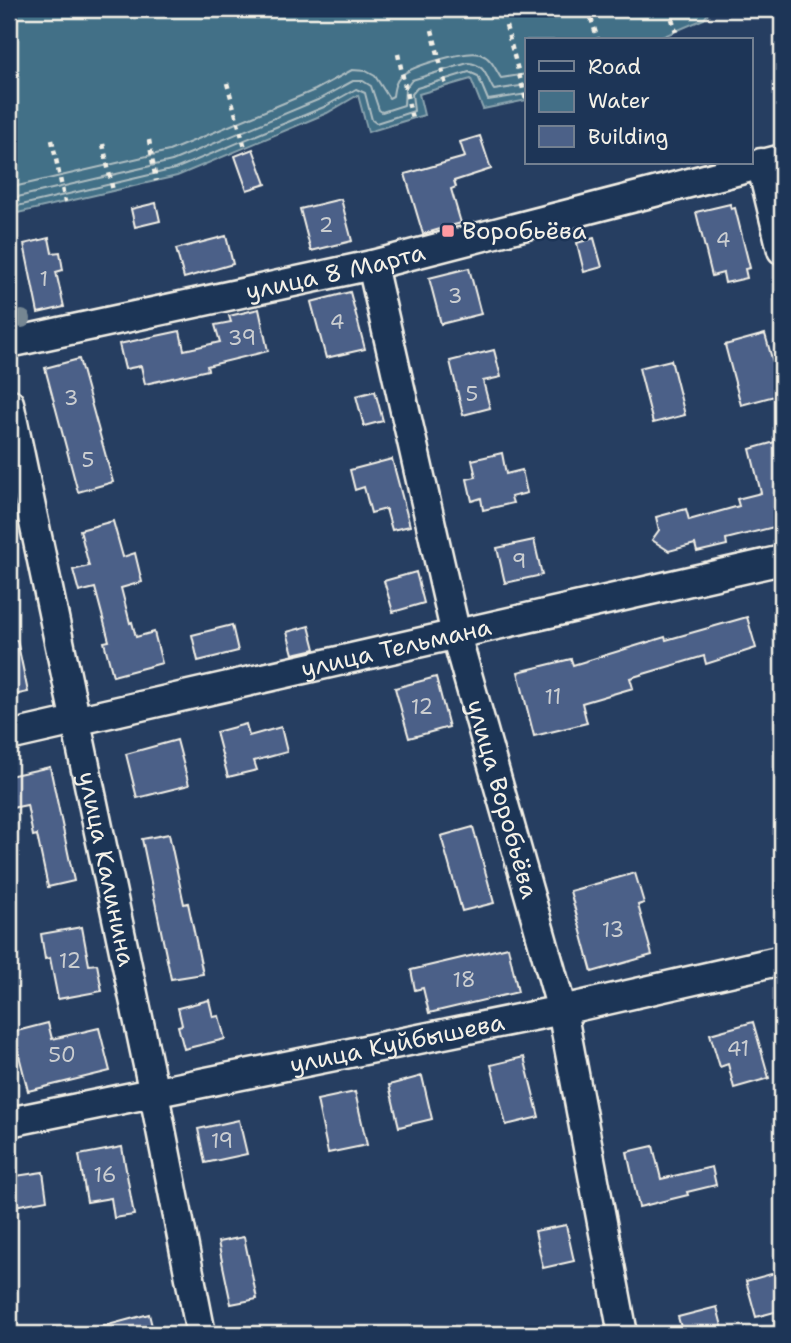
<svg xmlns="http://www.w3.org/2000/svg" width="791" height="1343" font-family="'Shantell Sans',sans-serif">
<rect width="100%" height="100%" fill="#263e61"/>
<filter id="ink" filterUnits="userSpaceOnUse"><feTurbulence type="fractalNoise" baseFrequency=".0143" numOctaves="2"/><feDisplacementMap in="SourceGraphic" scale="14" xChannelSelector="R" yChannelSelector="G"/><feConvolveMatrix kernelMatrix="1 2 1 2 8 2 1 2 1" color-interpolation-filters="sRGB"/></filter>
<g filter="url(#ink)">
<!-- water -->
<path fill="#436f87" stroke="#8aa3ae" stroke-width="2" d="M9,9H711L704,19L655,40H527V100L483,109L471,79L419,94L424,115L368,132L358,95L327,113L177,176L9,215Z"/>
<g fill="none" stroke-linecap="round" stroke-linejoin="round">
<!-- shore -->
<g stroke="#adbdc1" stroke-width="2">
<path d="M9,188L169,151L315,90L352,70L366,71L375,76L389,98L393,96C394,88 395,82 401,76C411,66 466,50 480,54C492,58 495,69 501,78L527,74"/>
<path d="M9,199L172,161L320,99L353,81H363L371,86L379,110L382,112L404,105L405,89L412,80L468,63C486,64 486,78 494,90L527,85"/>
<path d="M9,208L175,169L324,107L356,89L365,93L372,120L376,123L414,111L412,94L417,88L469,72L478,76L488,100L527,94"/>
</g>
</g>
<!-- building -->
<g fill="#4c6188" stroke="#f4f1e8" stroke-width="2">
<path d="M480,136L491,169L454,181L456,187L451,189L461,223L423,234L405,174L465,157L460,142Z"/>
<path d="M253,149L266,184L247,190L235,156Z"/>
<path d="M341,199L352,241L311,251L300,209Z"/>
<path d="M156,203L160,221L135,227L131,209Z"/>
<path d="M730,204L731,209L735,208L750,268L745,269L747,278L725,283L723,273L712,276L696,212Z"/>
<path d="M226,236L233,264L184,278L176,249Z"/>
<path d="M49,238L52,253L60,252L63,270L56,272L64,307L38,313L24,244Z"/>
<path d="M594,238L602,267L584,272L577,243Z"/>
<path d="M469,268L481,314L441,324L429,278Z"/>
<path d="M350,292L365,349L326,358L311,302Z"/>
<path d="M259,309L268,351L207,366L208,370L145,384L141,366L125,369L119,344L180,331L184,350L220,342L215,325L231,322L229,316Z"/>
<path d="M765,334L782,394L741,405L725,345Z"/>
<path d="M494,350L501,377L483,381L490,408L463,415L450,361Z"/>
<path d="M79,359L113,482L78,492L45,368Z"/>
<path d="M671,360L685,415L653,423L639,368Z"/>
<path d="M375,391L383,421L364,426L356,396Z"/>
<path d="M782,440V525L726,539L727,545L697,552L695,544L669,551L652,540L659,530L656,517L686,509L689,520L739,506L737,499L761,493L750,449Z"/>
<path d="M502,453L506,474L522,470L527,493L511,497L513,503L483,510L481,498L472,501L467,479L476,477L472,460Z"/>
<path d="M392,459L410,526L392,530L386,509L371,513L364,487L355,490L350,470Z"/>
<path d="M113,521L123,557L135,553L142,582L121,588L130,623L132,622L136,637L154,632L162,663L113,676L104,642L109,641L95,588L79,592L73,570L89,566L80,530Z"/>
<path d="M534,540L542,575L505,583L497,548Z"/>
<path d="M416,572L424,603L393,612L384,581Z"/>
<path d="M747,617L756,648L706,664L704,656L630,678L633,688L582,703L587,723L534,736L518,672L571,659L573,665L665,637L666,640Z"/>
<path d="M232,625L238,651L198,661L192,635Z"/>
<path d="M309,626L315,649L293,654L287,632Z"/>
<path d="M17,640L28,692L9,696V641Z"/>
<path d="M436,677L449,727L409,738L395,688Z"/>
<path d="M246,724L249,736L281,727L287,752L254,761L257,770L228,777L216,732Z"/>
<path d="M177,740L189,785L137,798L126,754Z"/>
<path d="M50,767L74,881L48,887L37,835L33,836L27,805L12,808L9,776Z"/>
<path d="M473,827L494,903L462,911L441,836Z"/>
<path d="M169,834L184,904L188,903L203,974L171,979L142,839Z"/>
<path d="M635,873L644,903L638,905L652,955L592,972L570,891Z"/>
<path d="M82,927L89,965L97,964L102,991L58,999L50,958L45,959L41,934Z"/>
<path d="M508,947L518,992L429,1013L423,988L415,990L411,970Z"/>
<path d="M209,1000L213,1017L219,1016L225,1039L184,1049L178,1026L182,1025L178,1008Z"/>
<path d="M753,1022L769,1078L734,1088L728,1064L720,1067L710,1034Z"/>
<path d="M48,1023L52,1039L99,1028L110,1071L28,1091L13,1032Z"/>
<path d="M524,1057L539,1117L506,1125L491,1065Z"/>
<path d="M422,1076L432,1119L399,1127L389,1085Z"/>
<path d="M355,1092L367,1145L328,1153L317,1100Z"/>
<path d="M239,1120L247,1154L205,1163L198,1129Z"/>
<path d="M653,1146L661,1179L712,1167L716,1185L687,1192L688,1195L639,1207L627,1152Z"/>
<path d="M122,1147L134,1215L114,1218L111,1198L87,1202L79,1155Z"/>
<path d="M43,1172L47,1200L9,1207V1177Z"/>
<path d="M566,1225L574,1261L543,1268L535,1231Z"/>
<path d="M244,1237L257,1299L231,1304L218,1242Z"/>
<path d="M782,1271V1310L756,1317L746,1281Z"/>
<path d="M717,1307L724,1334H683L678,1317Z"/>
<path d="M149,1314L154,1334H97V1328Z"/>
</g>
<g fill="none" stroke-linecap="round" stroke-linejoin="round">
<!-- minor casing -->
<g stroke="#f4f1e8" stroke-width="33">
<g id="minor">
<path d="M761,163L782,250"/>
<path id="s1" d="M372,265L456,635L562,1010L623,1334"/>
<path id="s2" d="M9,343L372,265L782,159"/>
<path id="s3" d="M9,403L154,1094L201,1334"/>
<path id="s4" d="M9,736L782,560"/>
<path id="s5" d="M9,1122L562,1010L782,960"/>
</g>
</g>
<!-- path -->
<g stroke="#f4f1e8" stroke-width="4.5" stroke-dasharray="5 5" stroke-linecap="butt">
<path d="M588,9L598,40"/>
<path d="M669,9L676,32"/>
<path d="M506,26L526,100"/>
<path d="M432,30L446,86"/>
<path d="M398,54L412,119"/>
<path d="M227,83L245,148"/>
<path d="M52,140L65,202"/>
<path d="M149,140L156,181"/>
<path d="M103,144L113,191"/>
</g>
<!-- minor -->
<use href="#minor" stroke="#1d3557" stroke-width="28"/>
</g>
<!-- trees -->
<circle fill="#748692" cx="22" cy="319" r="9"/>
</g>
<!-- markers -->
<rect fill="#ff9aa2" stroke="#1d3557" stroke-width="2.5" x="441" y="224" width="14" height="14" rx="3.5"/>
<g text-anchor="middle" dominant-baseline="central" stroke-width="5" stroke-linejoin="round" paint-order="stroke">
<!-- number labels -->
<g font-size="21" fill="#cacdd0">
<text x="326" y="225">2</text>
<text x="723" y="240">4</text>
<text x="44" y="279">1</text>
<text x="455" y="296">3</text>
<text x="337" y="322">4</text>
<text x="242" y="338">39</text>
<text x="472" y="394">5</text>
<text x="71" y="398">3</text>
<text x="88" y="460">5</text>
<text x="519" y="561">9</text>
<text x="553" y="697">11</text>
<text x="422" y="707">12</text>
<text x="613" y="930">13</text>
<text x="70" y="961">12</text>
<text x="464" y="980">18</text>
<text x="738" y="1049">41</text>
<text x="62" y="1055">50</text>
<text x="222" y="1141">19</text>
<text x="105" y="1175">16</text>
</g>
<!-- poi labels -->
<g font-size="24" fill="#f4f1e8" stroke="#1d3557" text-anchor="start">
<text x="462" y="231">Воробьёва</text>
</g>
<!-- street labels -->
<g font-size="24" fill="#f4f1e8" stroke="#1d3557">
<text stroke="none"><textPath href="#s2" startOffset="334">улица 8 Марта</textPath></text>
<text stroke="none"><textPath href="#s4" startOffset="397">улица Тельмана</textPath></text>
<text stroke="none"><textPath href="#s1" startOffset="550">улица Воробьёва</textPath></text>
<text stroke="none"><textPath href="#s3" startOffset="476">улица Калинина</textPath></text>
<text stroke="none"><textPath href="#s5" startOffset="396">улица Куйбышева</textPath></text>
</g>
</g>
<!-- margin -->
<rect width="791" height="1343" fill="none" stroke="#1d3557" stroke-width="35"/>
<rect x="18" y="18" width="756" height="1308" fill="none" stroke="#f4f1e8" stroke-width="2.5" filter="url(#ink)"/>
<!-- legend -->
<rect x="525" y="38" width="228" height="126" fill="#1d3557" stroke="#738091" stroke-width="2"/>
<rect x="539" y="61" width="35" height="10" fill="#1d3557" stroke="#738091" stroke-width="2"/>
<text x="588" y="74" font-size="21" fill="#f4f1e8">Road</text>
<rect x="539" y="91" width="35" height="21" fill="#436f87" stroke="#738091" stroke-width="2"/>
<text x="588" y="108" font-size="21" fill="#f4f1e8">Water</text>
<rect x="539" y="126" width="35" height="21" fill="#4c6188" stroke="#738091" stroke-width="2"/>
<text x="588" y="144" font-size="21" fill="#f4f1e8">Building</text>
</svg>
